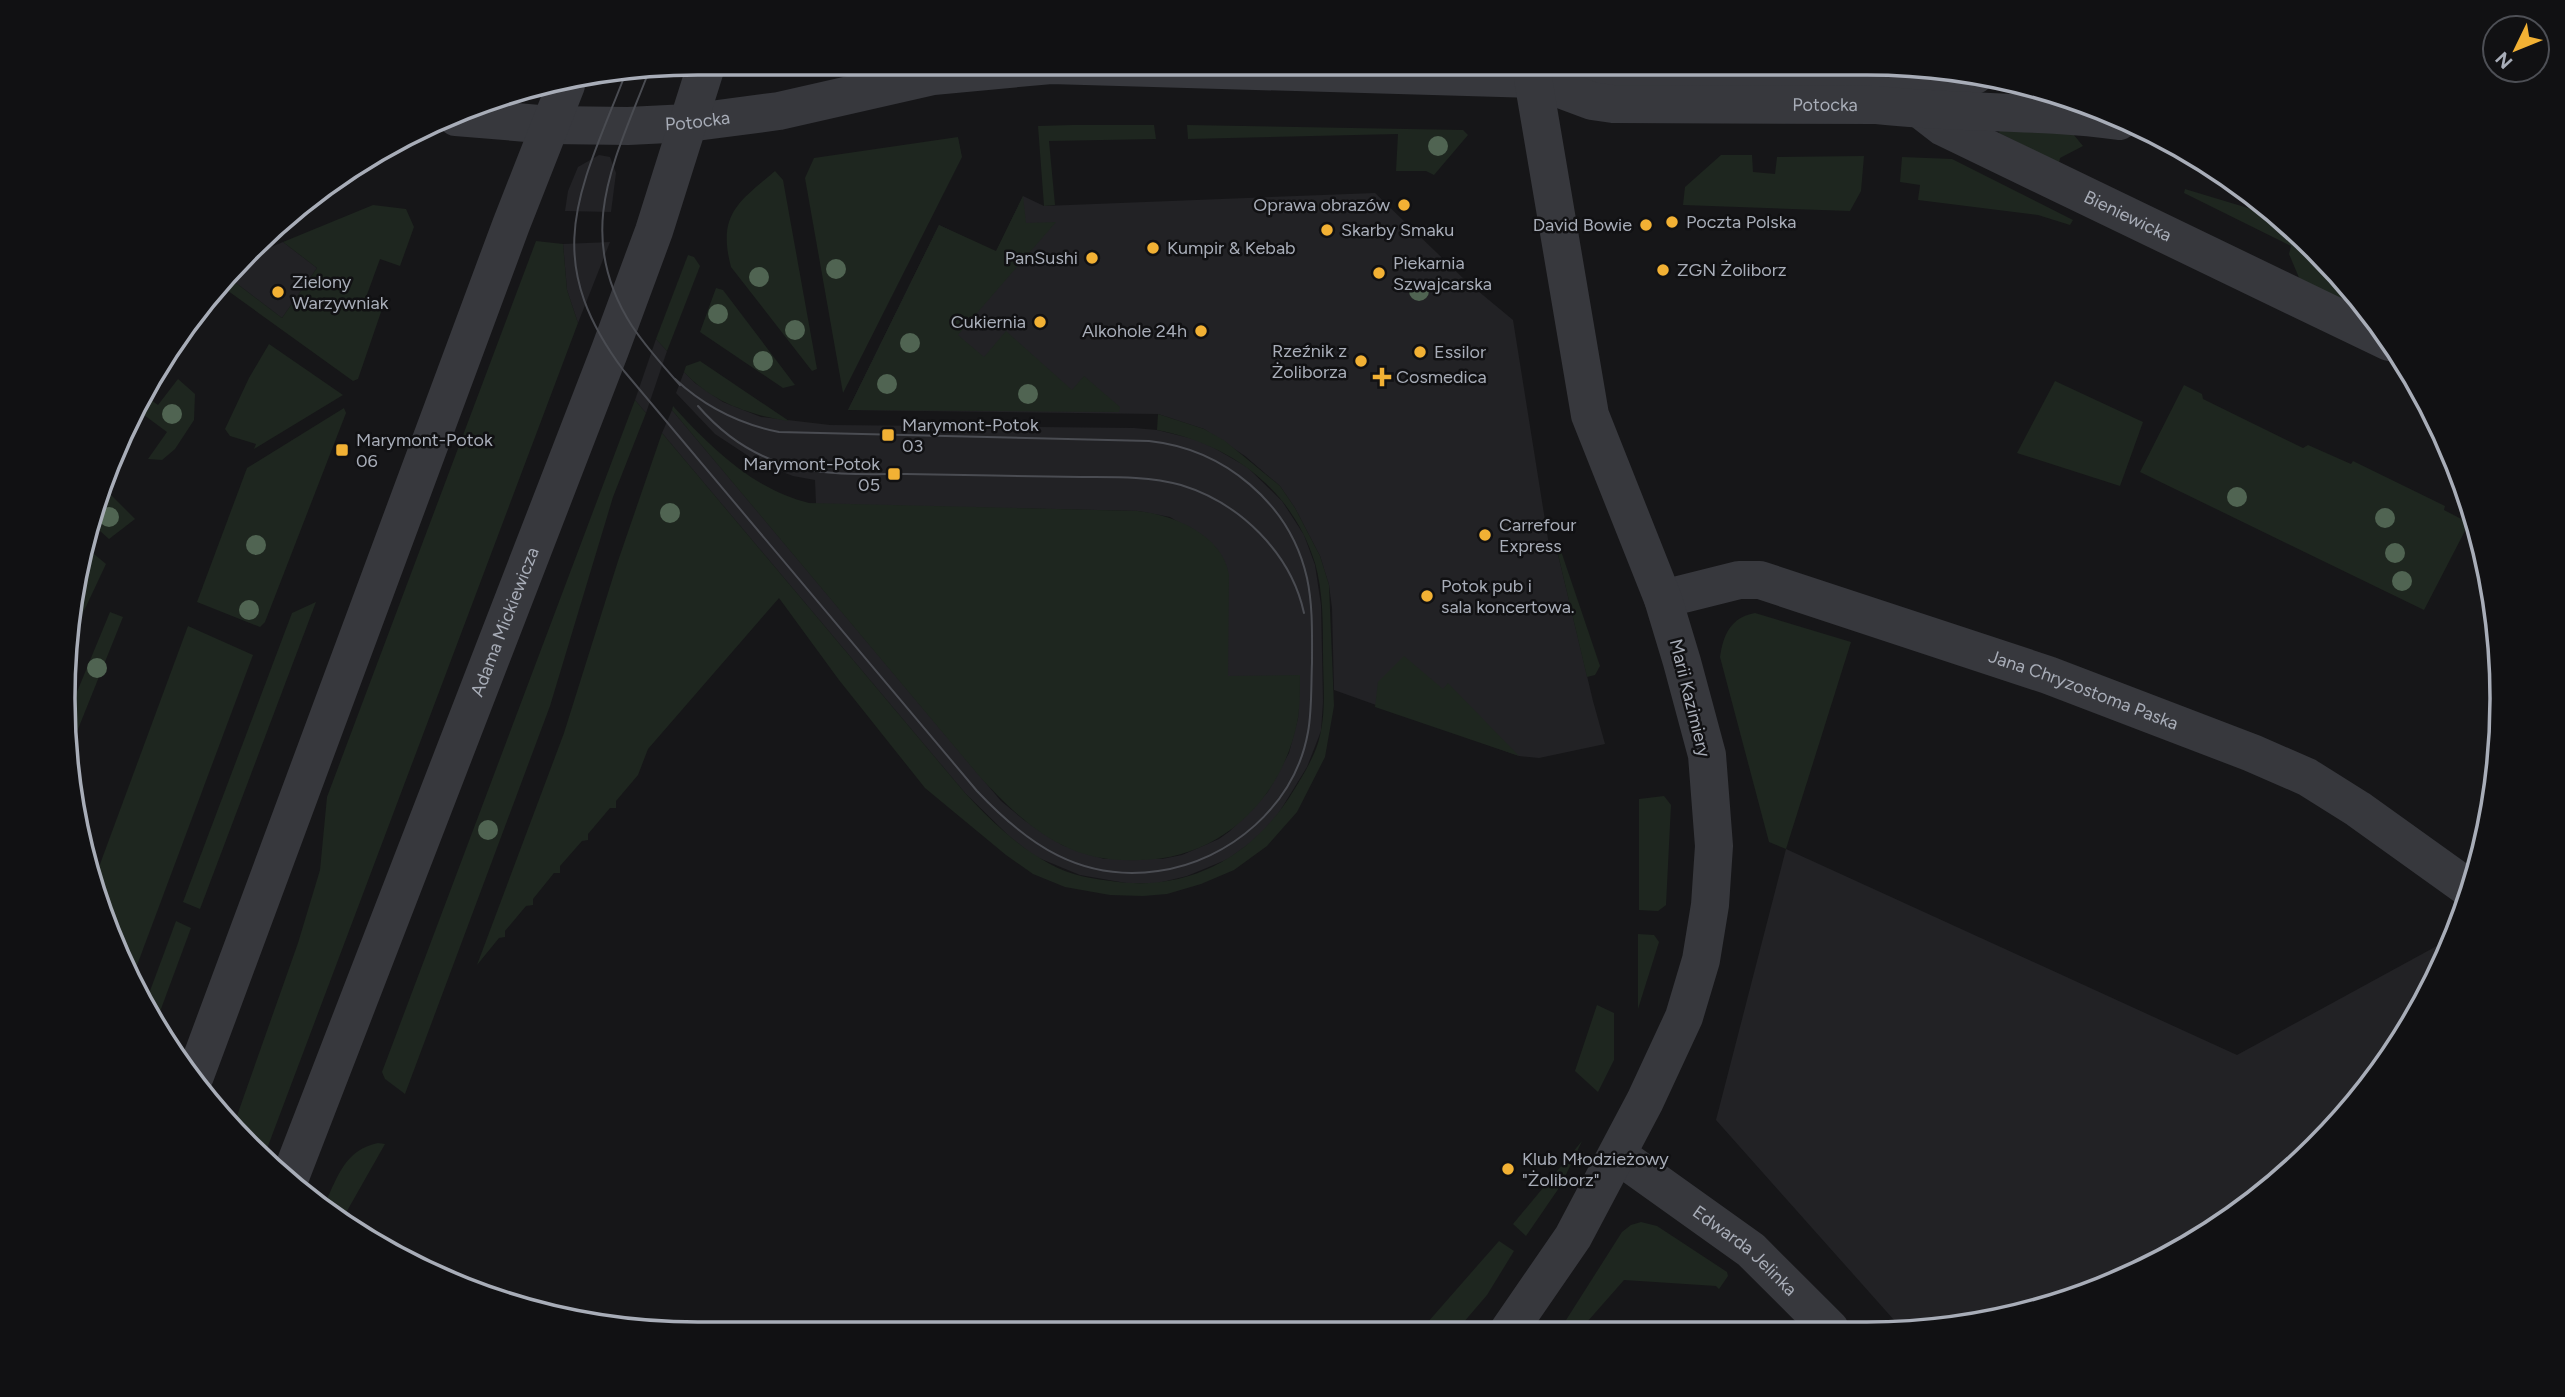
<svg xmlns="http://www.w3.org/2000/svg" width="2565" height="1397" font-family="Figtree,sans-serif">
<rect width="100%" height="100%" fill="#161618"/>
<!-- built -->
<g fill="#222225">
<path d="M599,155L610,157L616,173L611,212L565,211L568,191L578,167Z"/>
<path d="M1375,193L1466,281L1513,320L1548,539L1551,551L1557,550L1593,701L1605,744L1539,758L1519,756L1334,690L1332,608L1329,585L1320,556L1295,508L1280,486L1245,456L1204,429L1158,414L848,410L939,225L996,252L1023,196L1044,206Z"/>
<path d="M283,242L317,268L282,318L232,280L257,253Z"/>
<path d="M610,242L578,323L567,290L563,244Z"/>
<path d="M656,339L667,351L646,413L635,400Z"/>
<path d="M684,372L695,383L723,402L761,417L830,425L1134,428L1157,430L1202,441L1247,467L1282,501L1304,535L1315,565L1321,605L1323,702L1321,731L1307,767L1275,819L1253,841L1228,859L1187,876L1158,883H1126L1080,875L1034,856L1009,836L965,793L662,433L672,410L1001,801L1024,820L1062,845L1104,859H1162L1182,855L1219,839L1230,831L1267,793L1289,753L1298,718L1300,676H1228L1210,542L1170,517L1138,511L816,504L815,480L793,476L759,463L715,434L676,393Z"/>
<path d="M1786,849L2237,1055L2446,941L2450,944L2417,1016L2344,1118L2219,1227L2071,1300L1949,1329H1902L1716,1120Z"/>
</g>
<!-- green -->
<g fill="#1e261f">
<path d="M1072,125H1154L1156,139L1049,141L1055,205L1044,206L1038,126Z"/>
<path d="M1187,125L1463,130L1468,135L1434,175L1426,171H1396L1398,134L1188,139Z"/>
<path d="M2000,128L2069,129L2083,146L2060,158L2059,163L1999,133Z"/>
<path d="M958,137L962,157L843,393L805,178L814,158Z"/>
<path d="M1721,155H1752L1753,172L1775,174L1777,157L1864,156L1861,191L1850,211L1683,205L1685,187Z"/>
<path d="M1902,157L1952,159L2073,220L2070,225L2038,215L1918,200L1920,185L1900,182Z"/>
<path d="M775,171L783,180L817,369L812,371L731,267C717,214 739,202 775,171Z"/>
<path d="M2185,189L2281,218L2348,288L2351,296L2347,302L2300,280L2289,254L2291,246L2184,193Z"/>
<path d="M1023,196L1026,223L1056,222L958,335L984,357L1006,331L1072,390L1084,376L1120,407L1119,412L848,410L939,225L996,251Z"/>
<path d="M373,205L406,209L414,227L400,266L380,259L365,300L381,306V312L358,379L353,381L224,288L232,280L282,318L317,268L283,242Z"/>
<path d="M536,241L563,244L567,290L578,323L265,1154L233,1127L298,943L320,870L327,797Z"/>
<path d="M688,255L694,257L700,266L667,351L656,339Z"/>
<path d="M716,288L723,290L795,385L783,388L700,332Z"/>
<path d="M269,344L343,395L254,449L256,444L230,436L225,429L249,378Z"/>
<path d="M700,361L789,421C749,415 712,402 684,372L686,366Z"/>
<path d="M178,379L195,394L194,420L175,449L162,460L148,459L167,432L140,412L147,397L158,405Z"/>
<path d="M2055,381L2143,422L2120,486L2017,453Z"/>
<path d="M2184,385L2202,394L2203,399L2303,448L2308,445L2351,464L2353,461L2445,506L2444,510L2469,523L2424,610L2140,472Z"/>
<path d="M635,400L646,413L613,497L550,706L405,1094L385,1079L382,1072Z"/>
<path d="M673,406C710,447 754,490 809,503L1138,511C1174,515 1223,535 1229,575L1228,676L1300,675C1300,690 1300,704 1298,718C1284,797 1222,859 1140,860C1113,861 1087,858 1062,845C1030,829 1004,803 980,777L672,410Z"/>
<path d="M344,408L346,413L265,622L260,627L197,602L247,468Z"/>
<path d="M1158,414L1204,429L1225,441L1280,486L1295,508L1320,556L1329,585L1334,706L1325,757L1297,812L1267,846L1234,870L1201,884L1167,894L1143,896L1110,895L1065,887L1033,874L1006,855L925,788L839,680L779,598L648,749L638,775L616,801V808H610L588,834V840L582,841L560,866V873H554L533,899V905L526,906L505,931V937L499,938L477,965L564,733L618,561L662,433L965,793C994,824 1025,854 1065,871C1080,877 1096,879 1111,881C1190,893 1254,855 1294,790C1303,775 1313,759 1318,743C1327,714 1323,682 1323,653C1323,623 1323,591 1315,563C1292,489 1231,444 1157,430Z"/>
<path d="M105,489L135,519L109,539L90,522Z"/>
<path d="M83,545L106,564L75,630Z"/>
<path d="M1557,550L1561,551L1600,666L1595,675L1587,677Z"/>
<path d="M316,602L200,909L183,902L292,613Z"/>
<path d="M110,612L123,617L68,754C64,739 62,717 72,704Z"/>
<path d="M1755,613L1851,642L1786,849L1769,842L1720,657C1723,635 1731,617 1755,613Z"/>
<path d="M188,626L253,655L133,976L112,942L96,875Z"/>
<path d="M1404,656L1443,689L1448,683L1519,756L1375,707L1378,682Z"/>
<path d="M1664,796L1671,805L1666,905L1658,911L1639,910V799Z"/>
<path d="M176,921L191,928L158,1017L147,999Z"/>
<path d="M1638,934L1654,935L1659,942L1638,1009Z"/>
<path d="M1597,1005L1614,1013V1060L1598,1092L1575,1071Z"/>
<path d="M1582,1141L1561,1185L1526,1236L1513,1224Z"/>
<path d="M378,1143L385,1144L343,1218L325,1203C338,1176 345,1150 378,1143Z"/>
<path d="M1641,1222L1657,1226L1727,1272L1728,1276L1719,1289L1716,1286L1624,1280L1580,1330H1563L1561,1328L1622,1232L1631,1225Z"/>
<path d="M1499,1241L1514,1251L1487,1295L1457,1330H1436L1428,1322Z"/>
</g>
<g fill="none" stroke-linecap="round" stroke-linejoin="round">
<!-- minor -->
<g stroke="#37383d" stroke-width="38">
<path id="s1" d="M1876,75L1943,127L2389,342"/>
<path d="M1533,79C1560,68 1585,68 1613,68L1975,75"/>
<path id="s2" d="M456,117L551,125L628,126L688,123L779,111L933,76L1051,65L1533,79L1592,101L1613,104L1877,105C1958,114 2039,110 2119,121"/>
<path id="s3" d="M1663,599L1739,580H1760L2048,675L2252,753L2307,777L2358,809L2471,890"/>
<path d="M195,1076L511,225L566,85"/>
<path id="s4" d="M1618,1155L1751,1250L1830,1329"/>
<path id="s5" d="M291,1175L610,350L654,231L707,63"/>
<path d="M1509,1330L1573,1237L1645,1101L1684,1017L1701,960L1710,905L1714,846L1707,755L1682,662L1663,599L1590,415L1533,79V64"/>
</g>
<!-- tram -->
<g stroke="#4a4c52" stroke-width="2">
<path d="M649,71C614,162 573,234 632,326C646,347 663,366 680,385"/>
<path d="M625,75C579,193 539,257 624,371L977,791C1028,845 1081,882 1158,871C1230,861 1295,805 1308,732C1312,710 1311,686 1312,663C1312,635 1313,606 1307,578C1290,503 1224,449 1149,441L779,432C739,424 705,407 675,379"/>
<path d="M698,406C724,436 756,458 795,467C830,476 870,474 906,474C964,475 1023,476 1081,477C1114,477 1149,476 1181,485C1240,503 1291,553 1304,613"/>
</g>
</g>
<!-- trees -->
<g fill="#506452">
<circle cx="1438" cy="146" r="10"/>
<circle cx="836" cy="269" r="10"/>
<circle cx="759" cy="277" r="10"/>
<circle cx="1419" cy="291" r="10"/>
<circle cx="718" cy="314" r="10"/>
<circle cx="795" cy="330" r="10"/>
<circle cx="910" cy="343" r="10"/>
<circle cx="763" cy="361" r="10"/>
<circle cx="887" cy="384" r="10"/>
<circle cx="1028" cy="394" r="10"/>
<circle cx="172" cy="414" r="10"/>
<circle cx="2237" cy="497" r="10"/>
<circle cx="670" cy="513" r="10"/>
<circle cx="109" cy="517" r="10"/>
<circle cx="2385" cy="518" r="10"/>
<circle cx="256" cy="545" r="10"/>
<circle cx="2395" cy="553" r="10"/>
<circle cx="2402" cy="581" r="10"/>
<circle cx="249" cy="610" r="10"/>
<circle cx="97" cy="668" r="10"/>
<circle cx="488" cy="830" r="10"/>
</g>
<!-- markers -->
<g fill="#f2b134" stroke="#111113" stroke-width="2.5">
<circle cx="1404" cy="205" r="7"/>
<circle cx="1672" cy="222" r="7"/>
<circle cx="1646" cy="225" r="7"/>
<circle cx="1327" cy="230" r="7"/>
<circle cx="1153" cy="248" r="7"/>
<circle cx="1092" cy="258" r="7"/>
<circle cx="1663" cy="270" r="7"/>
<circle cx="1379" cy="273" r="7"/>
<circle cx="278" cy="292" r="7"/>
<circle cx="1040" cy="322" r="7"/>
<circle cx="1201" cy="331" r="7"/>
<circle cx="1420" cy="352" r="7"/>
<circle cx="1361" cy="361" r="7"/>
<path d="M1378.5 366.5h7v7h7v7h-7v7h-7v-7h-7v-7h7z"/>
<rect x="881" y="428" width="14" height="14" rx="3.5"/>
<rect x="335" y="443" width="14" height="14" rx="3.5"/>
<rect x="887" y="467" width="14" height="14" rx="3.5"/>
<circle cx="1485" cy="535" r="7"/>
<circle cx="1427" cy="596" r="7"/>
<circle cx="1508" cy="1169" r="7"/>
</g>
<g text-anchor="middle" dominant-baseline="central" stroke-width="5" stroke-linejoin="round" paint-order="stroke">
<!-- street labels -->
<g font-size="18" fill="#a8adb8" stroke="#111113">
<text stroke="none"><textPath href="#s2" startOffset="1379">Potocka</textPath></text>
<text stroke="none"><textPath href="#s2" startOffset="242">Potocka</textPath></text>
<text stroke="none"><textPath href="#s1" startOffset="290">Bieniewicka</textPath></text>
<text stroke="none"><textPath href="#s5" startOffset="593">Adama Mickiewicza</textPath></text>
<text stroke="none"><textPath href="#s3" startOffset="441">Jana Chryzostoma Paska</textPath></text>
<text transform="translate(1690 698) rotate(76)">Marii Kazimiery</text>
<text stroke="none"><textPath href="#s4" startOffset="159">Edwarda Jelinka</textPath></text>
</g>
<!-- poi labels -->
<g font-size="18" fill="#a8adb8" stroke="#111113" text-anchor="start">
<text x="1390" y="205" text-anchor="end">Oprawa obrazów</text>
<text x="1686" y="222">Poczta Polska</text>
<text x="1632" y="225" text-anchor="end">David Bowie</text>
<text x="1341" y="230">Skarby Smaku</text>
<text x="1167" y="248">Kumpir &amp; Kebab</text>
<text x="1078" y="258" text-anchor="end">PanSushi</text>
<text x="1393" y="263">Piekarnia<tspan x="1393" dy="21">Szwajcarska</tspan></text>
<text x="1677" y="270">ZGN Żoliborz</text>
<text x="292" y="282">Zielony<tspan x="292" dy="21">Warzywniak</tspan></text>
<text x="1026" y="322" text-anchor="end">Cukiernia</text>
<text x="1187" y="331" text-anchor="end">Alkohole 24h</text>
<text x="1347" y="351" text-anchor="end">Rzeźnik z<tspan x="1347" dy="21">Żoliborza</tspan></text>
<text x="1434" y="352">Essilor</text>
<text x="1396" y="377">Cosmedica</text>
<text x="902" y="425">Marymont-Potok<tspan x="902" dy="21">03</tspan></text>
<text x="356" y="440">Marymont-Potok<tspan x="356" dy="21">06</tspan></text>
<text x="880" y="464" text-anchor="end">Marymont-Potok<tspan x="880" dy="21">05</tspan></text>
<text x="1499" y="525">Carrefour<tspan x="1499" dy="21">Express</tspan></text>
<text x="1441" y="586">Potok pub i<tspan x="1441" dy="21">sala koncertowa.</tspan></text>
<text x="1522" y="1159">Klub Młodzieżowy<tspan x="1522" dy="21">"Żoliborz"</tspan></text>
</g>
</g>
<!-- crop -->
<path d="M0 0H2565V1397H0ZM698 75H1867A623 623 0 0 1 2490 698V699A623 623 0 0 1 1867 1322H698A623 623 0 0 1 75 699V698A623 623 0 0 1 698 75Z" fill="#111113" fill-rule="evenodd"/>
<path fill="none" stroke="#a8adb8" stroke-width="3.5" d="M698 75H1867A623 623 0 0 1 2490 698V699A623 623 0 0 1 1867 1322H698A623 623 0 0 1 75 699V698A623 623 0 0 1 698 75Z"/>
<!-- north arrow -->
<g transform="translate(2516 49) rotate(227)"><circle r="33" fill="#111113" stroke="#4d4f55" stroke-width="2"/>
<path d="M0-5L12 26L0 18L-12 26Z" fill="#f2b134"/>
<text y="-10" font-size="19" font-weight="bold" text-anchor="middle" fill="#a8adb8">N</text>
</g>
</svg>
